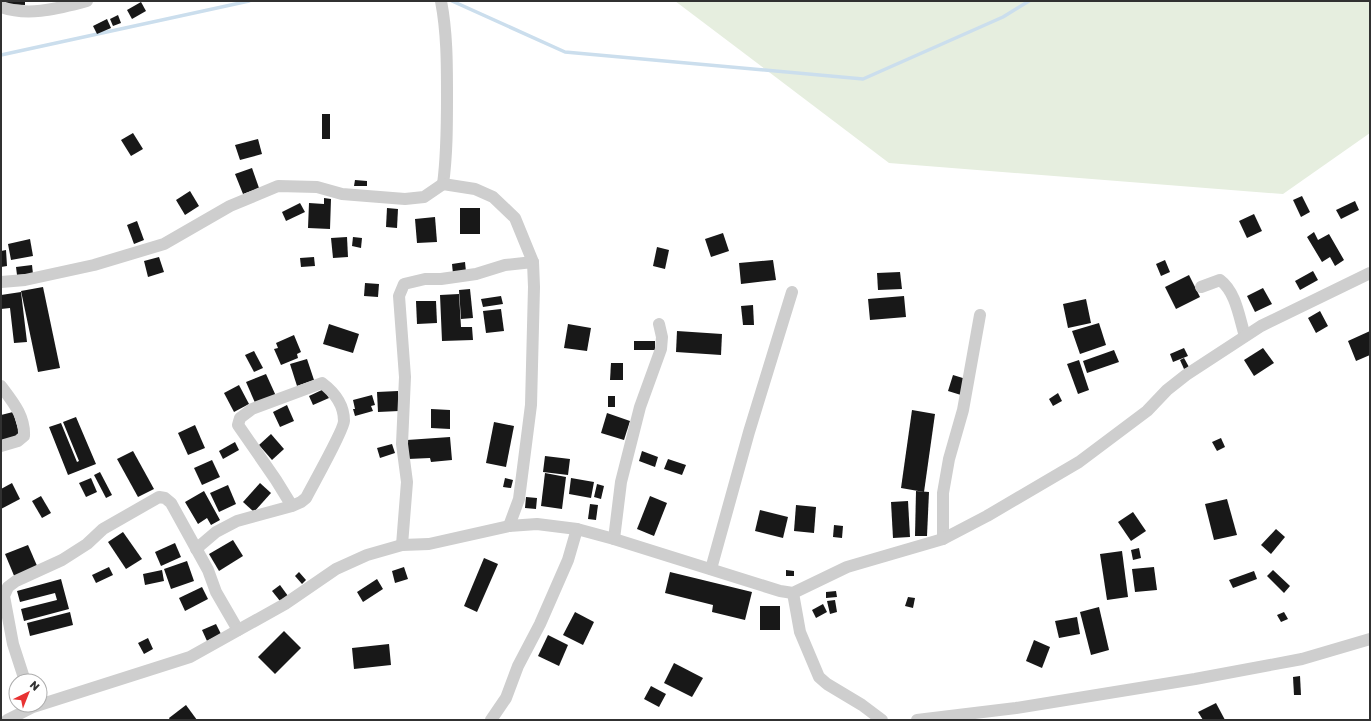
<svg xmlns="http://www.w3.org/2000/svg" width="1371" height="721" font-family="'Golos Text',sans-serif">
<rect width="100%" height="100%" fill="#fff"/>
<!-- green -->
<path fill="#e6eedf" d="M675,1H1370V133L1283,194L889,163Z"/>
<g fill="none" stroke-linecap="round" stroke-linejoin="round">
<!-- stream -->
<g stroke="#cbdeed" stroke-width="3.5">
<path d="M452,1L565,52L863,79L1003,17L1029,1"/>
<path d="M1,55L249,1"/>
</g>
</g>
<!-- building -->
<g fill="#181818">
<path d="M4,1H25V5L4,4Z"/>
<path d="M141,2L146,11L132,19L127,10Z"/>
<path d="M118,15L121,23L113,26L110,19Z"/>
<path d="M107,19L111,28L97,34L93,26Z"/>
<rect x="322" y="114" width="8" height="25"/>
<path d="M133,133L143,149L131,156L121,140Z"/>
<path d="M258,139L262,154L240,160L235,145Z"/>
<path d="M252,168L259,188L243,194L235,174Z"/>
<path d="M355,180L367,181V186H354Z"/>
<path d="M190,191L199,206L185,215L176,200Z"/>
<path d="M1302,196L1310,212L1301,217L1293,200Z"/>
<path d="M324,198L331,199L330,229L308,228L309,203L324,204Z"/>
<path d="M1355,201L1359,210L1341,219L1336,210Z"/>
<path d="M300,203L305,212L286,221L282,212Z"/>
<path d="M387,208L398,209L397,228L386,227Z"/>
<rect x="460" y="208" width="20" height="26"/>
<path d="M1254,214L1262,231L1247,238L1239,221Z"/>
<path d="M435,217L437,242L417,243L415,219Z"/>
<path d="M137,221L144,240L134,244L127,225Z"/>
<path d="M1314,232L1318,240L1329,234L1344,260L1335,266L1330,257L1322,262L1307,237Z"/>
<path d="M723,233L729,251L711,257L705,239Z"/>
<path d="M347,237L348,257L333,258L331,238Z"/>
<path d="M353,237L362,238L361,248L352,246Z"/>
<path d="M30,239L33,256L11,260L8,244Z"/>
<path d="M657,247L669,250L665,269L653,266Z"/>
<path d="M6,250L7,266L1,267V251Z"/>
<path d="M159,257L164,272L148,277L144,261Z"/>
<path d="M314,257L315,266L301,267L300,258Z"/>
<path d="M773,260L776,280L741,284L739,263Z"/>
<path d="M1165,260L1170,272L1161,276L1156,264Z"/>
<path d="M465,262L466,272L453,274L452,264Z"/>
<path d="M32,265L33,274L17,275L16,267Z"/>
<path d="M1313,271L1318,280L1300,290L1295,281Z"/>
<path d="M900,272L902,289L878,290L877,273Z"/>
<path d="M1189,275L1200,297L1176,309L1165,287Z"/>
<path d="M365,283L379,284L378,297L364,296Z"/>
<path d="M43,287L60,368L38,372L21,291Z"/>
<path d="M1263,288L1272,304L1255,312L1247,296Z"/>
<path d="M470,289L473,318L461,319L459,290Z"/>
<path d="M21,292L27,342L14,343L10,308L1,309V295Z"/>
<path d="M459,294L461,327H472L473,340L442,341L440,295Z"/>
<path d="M501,296L503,304L483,307L481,299Z"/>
<path d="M904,296L906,317L870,320L868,299Z"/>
<path d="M1086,299L1091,323L1068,328L1063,304Z"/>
<path d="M416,301H436L437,323L417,324Z"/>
<path d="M753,305L754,325H743L741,306Z"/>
<path d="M501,309L504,331L486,333L483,311Z"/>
<path d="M1320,311L1328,326L1316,333L1308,318Z"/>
<path d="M1099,323L1106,345L1080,354L1072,331Z"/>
<path d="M329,324L359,334L353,353L323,344Z"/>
<path d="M568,324L591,328L587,351L564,348Z"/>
<path d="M677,331L722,334L721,355L676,352Z"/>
<path d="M1370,331V355L1356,361L1348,341Z"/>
<path d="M294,335L301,352L297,354L298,358L281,365L274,349L278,348L276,343Z"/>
<rect x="634" y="341" width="21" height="9"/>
<path d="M1184,348L1188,356L1173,362L1170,354Z"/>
<path d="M1263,348L1274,363L1254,376L1244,360Z"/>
<path d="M1114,350L1119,362L1087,373L1083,361Z"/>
<path d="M254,351L263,368L254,372L245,355Z"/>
<path d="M1184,358L1189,367L1184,369L1180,360Z"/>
<path d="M307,359L314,380L297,386L290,364Z"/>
<path d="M1079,360L1089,390L1078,394L1067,364Z"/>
<path d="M611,363H623V380H610Z"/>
<path d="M266,374L276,396L256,405L246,382Z"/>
<path d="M953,375L966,379L961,395L948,391Z"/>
<path d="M239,385L249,404L234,412L224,393Z"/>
<path d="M324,389L329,398L313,405L309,396Z"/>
<path d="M398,391L399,411L378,412L377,392Z"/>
<path d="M1058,393L1062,401L1053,406L1049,399Z"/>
<path d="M372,395L375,405L371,406L373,411L355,416L353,409H355L353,400Z"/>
<rect x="608" y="396" width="7" height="11"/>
<path d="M287,405L294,421L280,427L273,412Z"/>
<path d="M431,409L450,410V429L431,428Z"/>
<path d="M912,410L935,414L924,492L901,488Z"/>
<path d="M13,412L20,436L1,442V415Z"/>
<path d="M607,413L630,421L624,440L601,433Z"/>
<path d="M76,417L96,464L68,475L49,427L61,423L77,462L79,461L63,422Z"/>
<path d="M494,422L514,426L506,467L486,463Z"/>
<path d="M195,425L205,448L188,455L178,433Z"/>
<path d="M271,434L284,449L272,460L259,445Z"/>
<path d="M450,437L452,460L431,462L430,458L408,459L407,440Z"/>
<path d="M1221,438L1225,447L1217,451L1212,442Z"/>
<path d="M235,442L239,450L223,459L219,451Z"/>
<path d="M392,444L395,453L380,458L377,448Z"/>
<path d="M133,451L154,489L138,497L117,459Z"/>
<path d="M642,451L658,457L655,467L639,461Z"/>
<path d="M545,456L570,459L568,475L543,472Z"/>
<path d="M668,459L686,465L682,475L664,469Z"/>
<path d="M212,460L220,477L202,485L194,468Z"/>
<path d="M100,472L112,495L106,498L94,475Z"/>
<path d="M545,473L566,477L562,509L541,506Z"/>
<path d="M91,478L97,492L86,497L79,483Z"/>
<path d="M505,478L513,480L511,488L503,487Z"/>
<path d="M571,478L594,482L591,498L569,494Z"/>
<path d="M12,483L20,499L1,509V489Z"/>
<path d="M260,483L271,493L254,512L243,502Z"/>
<path d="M597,484L604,486L601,499L594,497Z"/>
<path d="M228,485L236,504L219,512L210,493Z"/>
<path d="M204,491L220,520L211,525L207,518L198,524L185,502Z"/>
<path d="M916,491L929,492L927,536H915Z"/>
<path d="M41,496L51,513L42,518L32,501Z"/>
<path d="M650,496L667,503L654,536L637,529Z"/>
<path d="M526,497L537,498L536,509L525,508Z"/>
<path d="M1227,499L1237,535L1214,540L1205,504Z"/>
<path d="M908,501L910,537L893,538L891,502Z"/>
<path d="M590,504L598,505L596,520L588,519Z"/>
<path d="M796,505L816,507L814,533L794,531Z"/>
<path d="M760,510L788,517L783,538L755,531Z"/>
<path d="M1133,512L1146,531L1131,541L1118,522Z"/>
<path d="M834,525L843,526L842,538L833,537Z"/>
<path d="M1276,529L1285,537L1271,554L1261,545Z"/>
<path d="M123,532L142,559L126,569L108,542Z"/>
<path d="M233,540L243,556L219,571L209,554Z"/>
<path d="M175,543L181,557L161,566L155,552Z"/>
<path d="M28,545L38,568L15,578L5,554Z"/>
<path d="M1139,548L1141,558L1133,560L1131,550Z"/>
<path d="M1122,551L1128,597L1107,600L1100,554Z"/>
<path d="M484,558L498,564L477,612L464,606Z"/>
<path d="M187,561L194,581L171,589L164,569Z"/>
<path d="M109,567L113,575L96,583L92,575Z"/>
<path d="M404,567L408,579L395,583L392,571Z"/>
<path d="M1154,567L1157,590L1135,592L1132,569Z"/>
<path d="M162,570L164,581L145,585L143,574Z"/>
<path d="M786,570L794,571V576H786Z"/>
<path d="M1273,570L1290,586L1284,593L1267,576Z"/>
<path d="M1254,571L1257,579L1233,588L1229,580Z"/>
<path d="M299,572L306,580L302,584L295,576Z"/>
<path d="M670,572L752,592L745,620L712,612L713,605L665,593Z"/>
<path d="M61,579L69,609L24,621L21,609L57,600L55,593L20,602L17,591Z"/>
<path d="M377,579L383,589L363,602L357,592Z"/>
<path d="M280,585L288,596L280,601L272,591Z"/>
<path d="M202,587L208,599L185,611L179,598Z"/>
<path d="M836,591L837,597L826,598V592Z"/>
<path d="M908,597L915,598L913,608L905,606Z"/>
<path d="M835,600L837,612L830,614L827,601Z"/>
<path d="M823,604L827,612L816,618L812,610Z"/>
<rect x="760" y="606" width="20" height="24"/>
<path d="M1099,607L1109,650L1091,655L1080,612Z"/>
<path d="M70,612L73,625L30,636L27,623Z"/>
<path d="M575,612L594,622L583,645L563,635Z"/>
<path d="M1284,612L1288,619L1281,622L1277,615Z"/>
<path d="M1077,617L1080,634L1059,638L1055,621Z"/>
<path d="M216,624L221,634L207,641L202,630Z"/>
<path d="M284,631L301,648L275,674L258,657Z"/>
<path d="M548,635L568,645L559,666L538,656Z"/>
<path d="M148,638L153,649L144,654L138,643Z"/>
<path d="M1034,640L1050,647L1042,668L1026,661Z"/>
<path d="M389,644L391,665L354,669L352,648Z"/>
<path d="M674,663L703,678L692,697L664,683Z"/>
<path d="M1300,676L1301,695H1294L1293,677Z"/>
<path d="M651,686L666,694L659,707L644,699Z"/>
<path d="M1216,703L1225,720H1203L1198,712Z"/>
<path d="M186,705L197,720H170L169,718Z"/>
</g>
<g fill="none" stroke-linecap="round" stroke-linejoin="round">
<!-- minor -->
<g stroke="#cecece" stroke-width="12">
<path d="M441,1C447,32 447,64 447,96C447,126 447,155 443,184L475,189L493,197L515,218L533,262L534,287L531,405L519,499L509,526"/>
<path d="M1,7C29,17 59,8 87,1"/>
<path d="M1,282L25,280L94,265L164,244L230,206L278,186L317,187L342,194L405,199L424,197L443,184"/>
<path d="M1201,287L1220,280C1236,292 1239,317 1245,336"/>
<path d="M1,386C13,402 25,416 24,436L18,441L1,446"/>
<path d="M614,539L621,482L640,407L661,349L662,337L659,324"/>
<path d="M943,539V493L949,459L963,410L980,315"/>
<path d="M402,545L407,482L402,444L405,377L399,296L404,284L425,279H441L476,274L505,265L533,262"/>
<path d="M196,549L216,532L237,521L292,506L276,480L238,425L240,418L252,409L322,383C334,392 344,405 344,421C344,430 312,486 306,498L301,502L292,506"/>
<path d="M711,569L749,432L792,292"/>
<path d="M793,593L800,632L819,677L827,684L862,705L882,720"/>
<path d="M25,681L13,644L4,596L8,587L16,581L62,560L87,544L103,529L159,497L165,498L171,503L208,570L216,592L238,630"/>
<path d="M7,720L33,707L190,657L285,604L336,569L367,555L402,545L429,544L509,526L537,524L577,529L614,539L780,591L793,593L847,567L943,539L987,516L1079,462L1147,411L1167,390L1186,375L1261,326L1370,273"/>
<path d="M491,720L506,698L518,666L540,624L568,560L577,529"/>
<path d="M917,720L1016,708L1195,679L1302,659L1370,639"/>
</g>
</g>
<!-- border -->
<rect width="1371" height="721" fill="none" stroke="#313131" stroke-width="4"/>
<!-- north arrow -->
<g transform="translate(28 693) rotate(43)"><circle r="19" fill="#ffffff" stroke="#adadad"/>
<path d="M0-3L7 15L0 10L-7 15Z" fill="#e83232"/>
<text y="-6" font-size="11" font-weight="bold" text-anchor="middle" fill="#313131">N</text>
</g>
</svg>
